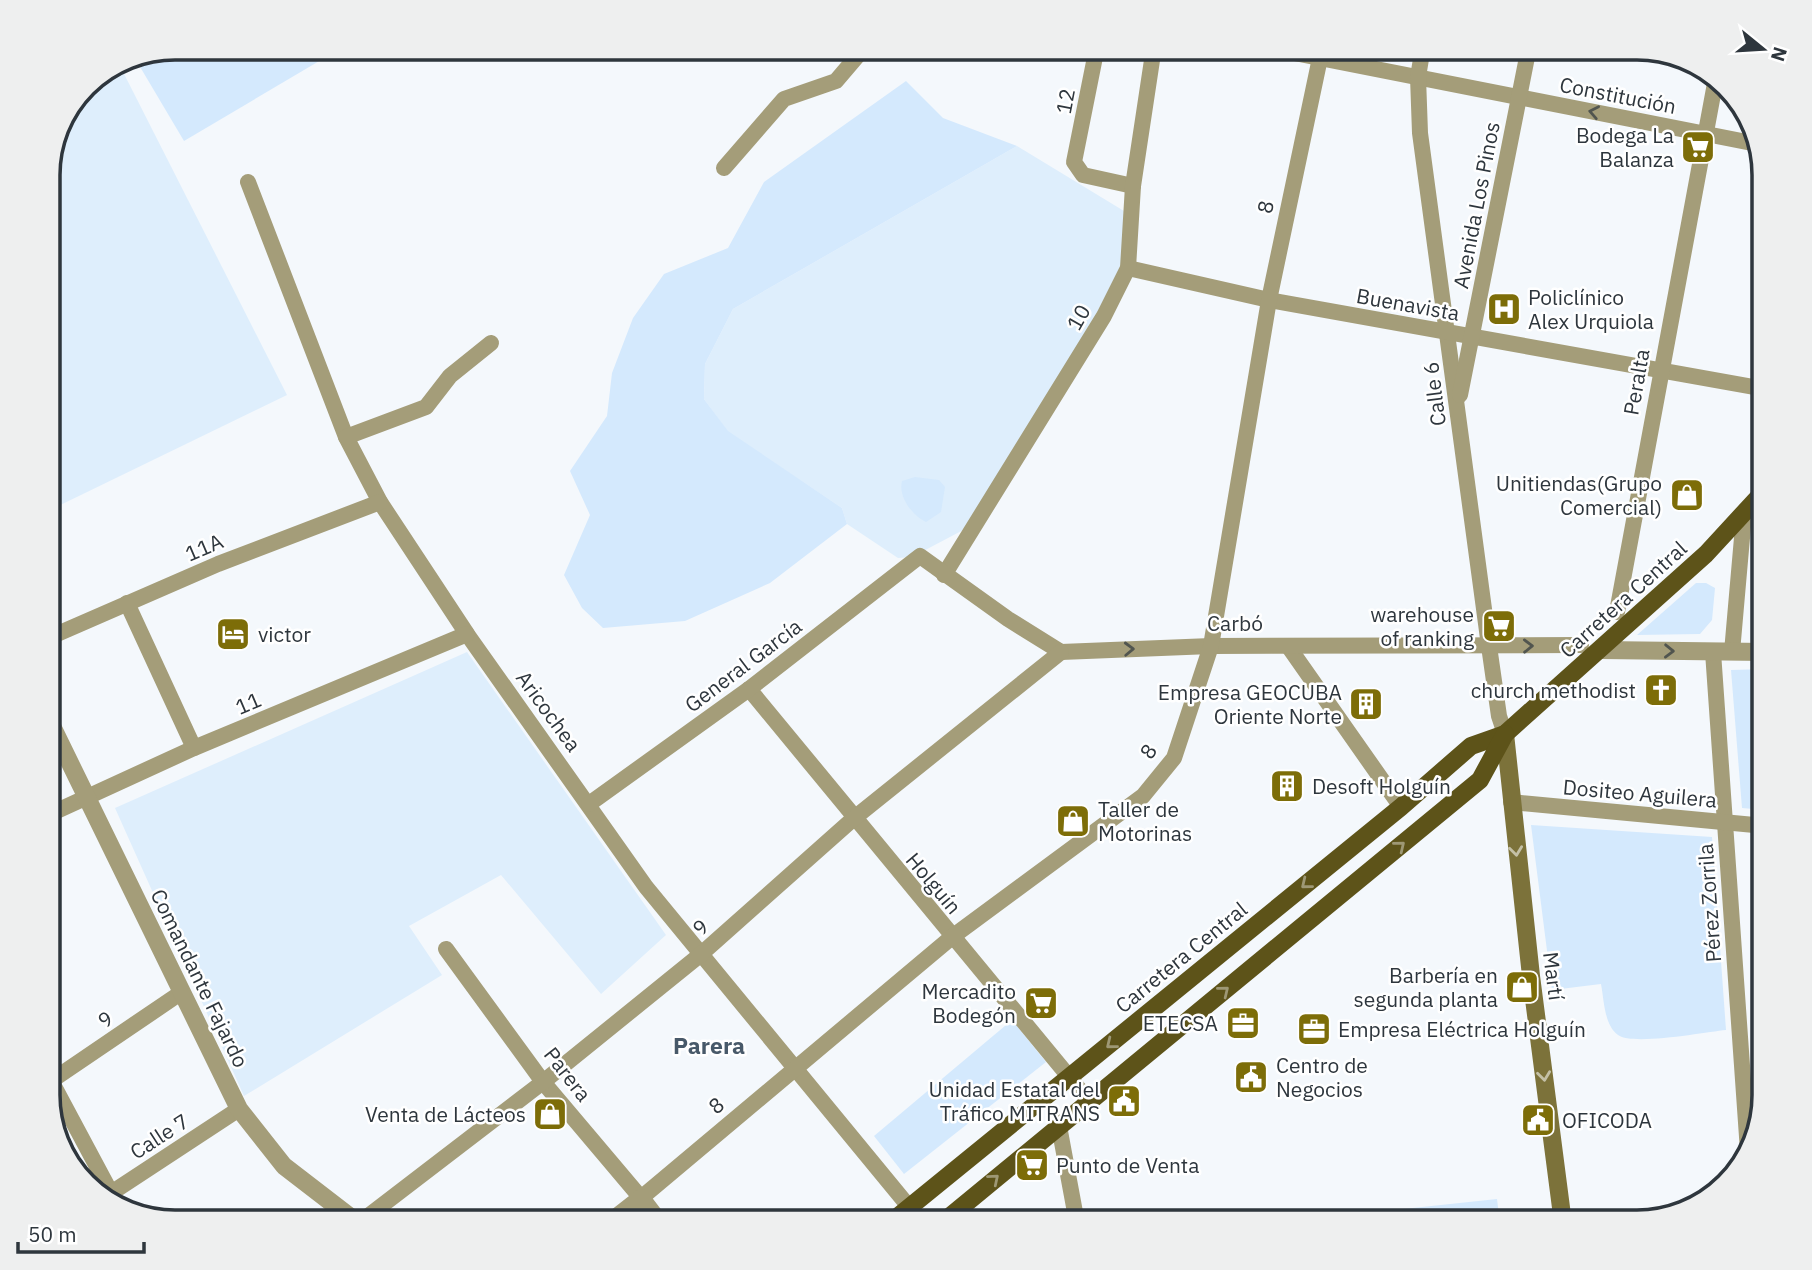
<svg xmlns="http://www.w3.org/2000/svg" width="1812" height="1270" font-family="'IBM Plex Sans',sans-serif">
<rect width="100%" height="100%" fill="#f4f8fc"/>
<!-- built -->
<g fill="#deeefc">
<path d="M118,62L287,395L48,511V167L85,84Z"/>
<path d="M1017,146L1124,211L1121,274L967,528L912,557L898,558L847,524L842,508L728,432L704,399L705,364L733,309Z"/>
<path d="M467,652L666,935L601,994L501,875L409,926L442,975L244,1096L115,808Z"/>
</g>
<!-- green -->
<g fill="#d4e9fd">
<path d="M175,47H343L184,141L133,55Z"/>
<path d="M906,81L943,118L1017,146L733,309L705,364L704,399L728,431L842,508L847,524L770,583L685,621L603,628L582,608L564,575L590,515L570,471L607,416L612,373L633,318L664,274L728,248L764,182Z"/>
<path d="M915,477L939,480L945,487L941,512L926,522C912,515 898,497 902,481Z"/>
<path d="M1696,583H1706L1715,588L1712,620L1700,634L1637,635Z"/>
<path d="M1765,669V810L1742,808L1731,670Z"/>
<path d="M1531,825L1712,837L1726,1030C1705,1032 1633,1046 1618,1035C1604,1025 1604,999 1601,984L1552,990Z"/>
<path d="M1012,1020L1046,1062L904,1174L874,1136Z"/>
<path d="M1497,1199L1500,1223H1272Z"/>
</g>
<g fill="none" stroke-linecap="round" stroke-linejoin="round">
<!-- minor -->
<g stroke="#a49d79" stroke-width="16">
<path d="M1097,47L1074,162L1083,175L1133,186"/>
<path d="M1264,47L1757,144"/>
<path d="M1423,47L1418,77L1420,133L1489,646L1499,716L1505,734"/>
<path d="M724,168L784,99L836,81L865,47"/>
<path d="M248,182L346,437L380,502L467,634L646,887L910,1208"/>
<path d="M1128,268L1269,300L1765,389"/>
<path d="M1460,395L1529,47"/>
<path d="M346,437L426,407L450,376L491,343"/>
<path d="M944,575L1104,316L1128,268L1133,186L1154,47"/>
<path d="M127,603L194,748"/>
<path d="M1617,612L1716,78"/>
<path d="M48,638L218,564L380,502"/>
<path d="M1288,646L1401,807"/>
<path d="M1713,652L1748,1151"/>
<path d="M1732,652L1744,515"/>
<path d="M749,689L1089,1101"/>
<path d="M1511,802L1765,826"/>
<path d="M589,804L749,689L920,556L1008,619L1061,652L1211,646L1581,645"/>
<path d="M48,815L194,748L467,634"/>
<path d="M446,949L543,1082L641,1198L952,937L1143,796L1174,758L1211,646L1269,300L1320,58"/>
<path d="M48,1075L118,1206"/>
<path d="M51,1081L182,992"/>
<path d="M1059,1126L1077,1223"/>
<path d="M102,1199L239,1109"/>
<path d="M359,1223L543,1082L700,955L853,819L1061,652"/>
</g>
<!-- tertiary -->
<g stroke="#a49d79" stroke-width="18">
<path d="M1601,650L1765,652"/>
<path d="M48,718L239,1109L284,1166L358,1223"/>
<path d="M609,1223L641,1198L660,1223"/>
</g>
<!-- secondary -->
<path stroke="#7c723a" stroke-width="18" d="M1505,734L1531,976L1563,1223"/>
<!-- primary -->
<g stroke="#5d5319" stroke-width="18">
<path d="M890,1223L1401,807L1471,746L1505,734L1706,554L1765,490"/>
<path d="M942,1223L1480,780L1505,734"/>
</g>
</g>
<!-- one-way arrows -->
<defs><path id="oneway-chevron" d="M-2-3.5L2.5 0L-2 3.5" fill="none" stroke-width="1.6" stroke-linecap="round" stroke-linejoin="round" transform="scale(1.75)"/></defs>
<g stroke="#51554f">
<use href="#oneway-chevron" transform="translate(1594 112) rotate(-169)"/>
<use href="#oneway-chevron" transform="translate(1528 646) rotate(-1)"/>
<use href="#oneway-chevron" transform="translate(1129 649) rotate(-2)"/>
<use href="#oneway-chevron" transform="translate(1669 651) rotate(1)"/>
</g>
<g stroke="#9e9875">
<use href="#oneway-chevron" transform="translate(1400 846) rotate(-39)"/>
<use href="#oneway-chevron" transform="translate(1306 884) rotate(141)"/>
<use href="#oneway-chevron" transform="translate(1224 991) rotate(-39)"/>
<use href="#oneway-chevron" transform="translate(1111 1044) rotate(141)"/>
<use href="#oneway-chevron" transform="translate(994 1179) rotate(-40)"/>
</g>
<g stroke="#c4c0a6">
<use href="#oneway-chevron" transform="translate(1516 851) rotate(83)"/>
<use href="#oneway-chevron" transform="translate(1544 1076) rotate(83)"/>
</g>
<!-- icons -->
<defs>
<g id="supermarket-square" transform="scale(1.75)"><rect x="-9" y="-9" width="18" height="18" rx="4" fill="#7d6d08" stroke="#fff"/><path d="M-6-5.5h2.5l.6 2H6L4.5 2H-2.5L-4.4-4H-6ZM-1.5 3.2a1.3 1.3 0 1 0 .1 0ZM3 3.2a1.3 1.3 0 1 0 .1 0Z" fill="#fff"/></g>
<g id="hospital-square" transform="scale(1.75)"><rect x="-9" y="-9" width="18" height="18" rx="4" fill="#7d6d08" stroke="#fff"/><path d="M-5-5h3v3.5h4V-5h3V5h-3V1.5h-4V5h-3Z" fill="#fff"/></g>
<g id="shop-square" transform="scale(1.75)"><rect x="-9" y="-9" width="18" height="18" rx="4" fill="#7d6d08" stroke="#fff"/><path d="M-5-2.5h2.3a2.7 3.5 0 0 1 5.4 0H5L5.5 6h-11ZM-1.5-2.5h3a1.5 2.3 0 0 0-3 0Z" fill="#fff"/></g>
<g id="hotel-square" transform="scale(1.75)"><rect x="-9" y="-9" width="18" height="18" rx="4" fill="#7d6d08" stroke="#fff"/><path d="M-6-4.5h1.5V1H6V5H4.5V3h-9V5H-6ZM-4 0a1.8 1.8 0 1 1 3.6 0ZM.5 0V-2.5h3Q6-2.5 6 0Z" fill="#fff"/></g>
<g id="church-square" transform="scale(1.75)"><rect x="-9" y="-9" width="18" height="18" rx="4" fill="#7d6d08" stroke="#fff"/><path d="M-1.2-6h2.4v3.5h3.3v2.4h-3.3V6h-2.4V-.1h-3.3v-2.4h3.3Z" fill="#fff"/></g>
<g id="building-square" transform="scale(1.75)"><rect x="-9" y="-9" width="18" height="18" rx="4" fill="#7d6d08" stroke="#fff"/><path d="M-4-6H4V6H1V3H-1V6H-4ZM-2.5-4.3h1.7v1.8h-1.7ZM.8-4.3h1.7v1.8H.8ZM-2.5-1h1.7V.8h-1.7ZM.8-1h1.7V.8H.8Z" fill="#fff"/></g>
<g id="office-square" transform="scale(1.75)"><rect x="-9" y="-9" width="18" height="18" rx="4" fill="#7d6d08" stroke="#fff"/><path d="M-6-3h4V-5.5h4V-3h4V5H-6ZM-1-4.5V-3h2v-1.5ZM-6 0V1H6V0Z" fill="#fff"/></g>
<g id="civic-square" transform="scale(1.75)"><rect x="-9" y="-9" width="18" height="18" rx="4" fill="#7d6d08" stroke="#fff"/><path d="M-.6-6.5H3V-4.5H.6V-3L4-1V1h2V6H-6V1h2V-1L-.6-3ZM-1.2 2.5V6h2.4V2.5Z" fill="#fff"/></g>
</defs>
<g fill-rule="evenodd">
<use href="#supermarket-square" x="1698" y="147"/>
<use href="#hospital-square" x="1504" y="309"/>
<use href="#shop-square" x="1687" y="495"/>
<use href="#supermarket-square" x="1499" y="626"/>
<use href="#hotel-square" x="233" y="634"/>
<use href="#church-square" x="1661" y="690"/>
<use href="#building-square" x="1366" y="704"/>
<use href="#building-square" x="1287" y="786"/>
<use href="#shop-square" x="1073" y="821"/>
<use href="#shop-square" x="1522" y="987"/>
<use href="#supermarket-square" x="1041" y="1003"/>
<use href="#office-square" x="1243" y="1023"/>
<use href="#office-square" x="1314" y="1029"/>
<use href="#civic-square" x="1251" y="1077"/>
<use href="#civic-square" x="1124" y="1101"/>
<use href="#shop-square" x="550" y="1114"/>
<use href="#civic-square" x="1538" y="1120"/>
<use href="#supermarket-square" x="1032" y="1165"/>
</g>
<g text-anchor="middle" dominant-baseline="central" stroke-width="5" stroke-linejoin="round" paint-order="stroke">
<!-- street labels -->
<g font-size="21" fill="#2e363d" stroke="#fff">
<text transform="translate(1618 95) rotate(11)">Constitución</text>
<text transform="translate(1065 101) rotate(-79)">12</text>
<text transform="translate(1476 205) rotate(-79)">Avenida Los Pinos</text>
<text transform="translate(1265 207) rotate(-78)">8</text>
<text transform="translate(1408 304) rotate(10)">Buenavista</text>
<text transform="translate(1078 317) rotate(-60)">10</text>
<text transform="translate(1636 382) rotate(-80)">Peralta</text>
<text transform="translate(1434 394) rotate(-97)">Calle 6</text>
<text transform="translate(204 547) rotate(-23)">11A</text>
<text transform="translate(1623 599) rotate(-42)">Carretera Central</text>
<text x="1235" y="623">Carbó</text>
<text transform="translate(743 665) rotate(-37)">General García</text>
<text transform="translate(248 703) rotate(-23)">11</text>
<text transform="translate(549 711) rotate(54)">Aricochea</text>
<text transform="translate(1148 751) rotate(-56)">8</text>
<text transform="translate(1640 793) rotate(5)">Dositeo Aguilera</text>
<text transform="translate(934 883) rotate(50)">Holguín</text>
<text transform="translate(1709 903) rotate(-94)">Pérez Zorrila</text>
<text transform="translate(700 927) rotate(-42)">9</text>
<text transform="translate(1181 957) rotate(-39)">Carretera Central</text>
<text transform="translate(1554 976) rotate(83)">Martí</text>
<text transform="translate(200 978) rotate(64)">Comandante Fajardo</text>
<text transform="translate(105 1019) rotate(-34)">9</text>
<text transform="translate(568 1074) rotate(52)">Parera</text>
<text transform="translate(716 1105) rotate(-40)">8</text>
<text transform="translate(159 1136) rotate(-33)">Calle 7</text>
</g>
<!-- poi labels -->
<g font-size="21" fill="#2e363d" stroke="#fff" text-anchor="end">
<text x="1674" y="135">Bodega La<tspan x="1674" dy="24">Balanza</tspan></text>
<text x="1528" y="297" text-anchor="start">Policlínico<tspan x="1528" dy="24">Alex Urquiola</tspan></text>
<text x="1662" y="483">Unitiendas(Grupo<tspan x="1662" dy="24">Comercial)</tspan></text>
<text x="1474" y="614">warehouse<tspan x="1474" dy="24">of ranking</tspan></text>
<text x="258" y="634" text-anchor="start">victor</text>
<text x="1636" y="690">church methodist</text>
<text x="1342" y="692">Empresa GEOCUBA<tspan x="1342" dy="24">Oriente Norte</tspan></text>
<text x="1312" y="786" text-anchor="start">Desoft Holguín</text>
<text x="1098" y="809" text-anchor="start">Taller de<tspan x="1098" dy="24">Motorinas</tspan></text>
<text x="1498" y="975">Barbería en<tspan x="1498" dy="24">segunda planta</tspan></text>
<text x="1016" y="991">Mercadito<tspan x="1016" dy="24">Bodegón</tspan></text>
<text x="1218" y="1023">ETECSA</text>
<text x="1338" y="1029" text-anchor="start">Empresa Eléctrica Holguín</text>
<text x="1276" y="1065" text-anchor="start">Centro de<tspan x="1276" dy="24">Negocios</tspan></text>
<text x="1100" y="1089">Unidad Estatal del<tspan x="1100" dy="24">Tráfico MITRANS</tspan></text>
<text x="526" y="1114">Venta de Lácteos</text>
<text x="1562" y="1120" text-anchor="start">OFICODA</text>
<text x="1056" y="1165" text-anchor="start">Punto de Venta</text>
</g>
<!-- neighbourhood labels -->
<g font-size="23" font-weight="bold" fill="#485969" stroke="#fff">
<text x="709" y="1045">Parera</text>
</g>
</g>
<!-- crop -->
<path d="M0 0H1812V1270H0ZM175 60H1637A115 115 0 0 1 1752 175V1095A115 115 0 0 1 1637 1210H175A115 115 0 0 1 60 1095V175A115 115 0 0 1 175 60Z" fill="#eeefef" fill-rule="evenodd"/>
<path fill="none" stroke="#2e363d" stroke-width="3.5" d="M175 60H1637A115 115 0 0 1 1752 175V1095A115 115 0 0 1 1637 1210H175A115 115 0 0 1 60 1095V175A115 115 0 0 1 175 60Z"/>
<!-- north arrow -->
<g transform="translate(1763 49) rotate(108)" stroke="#ffffff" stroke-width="5" paint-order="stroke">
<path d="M0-5L12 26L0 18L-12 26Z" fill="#2e363d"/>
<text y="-10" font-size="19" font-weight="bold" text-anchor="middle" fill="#2e363d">N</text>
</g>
<!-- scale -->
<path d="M18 1242v10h126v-10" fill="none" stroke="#2e363d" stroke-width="3.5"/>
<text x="28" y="1242" font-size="21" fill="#2e363d" stroke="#ffffff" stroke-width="5" paint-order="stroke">50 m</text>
</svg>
